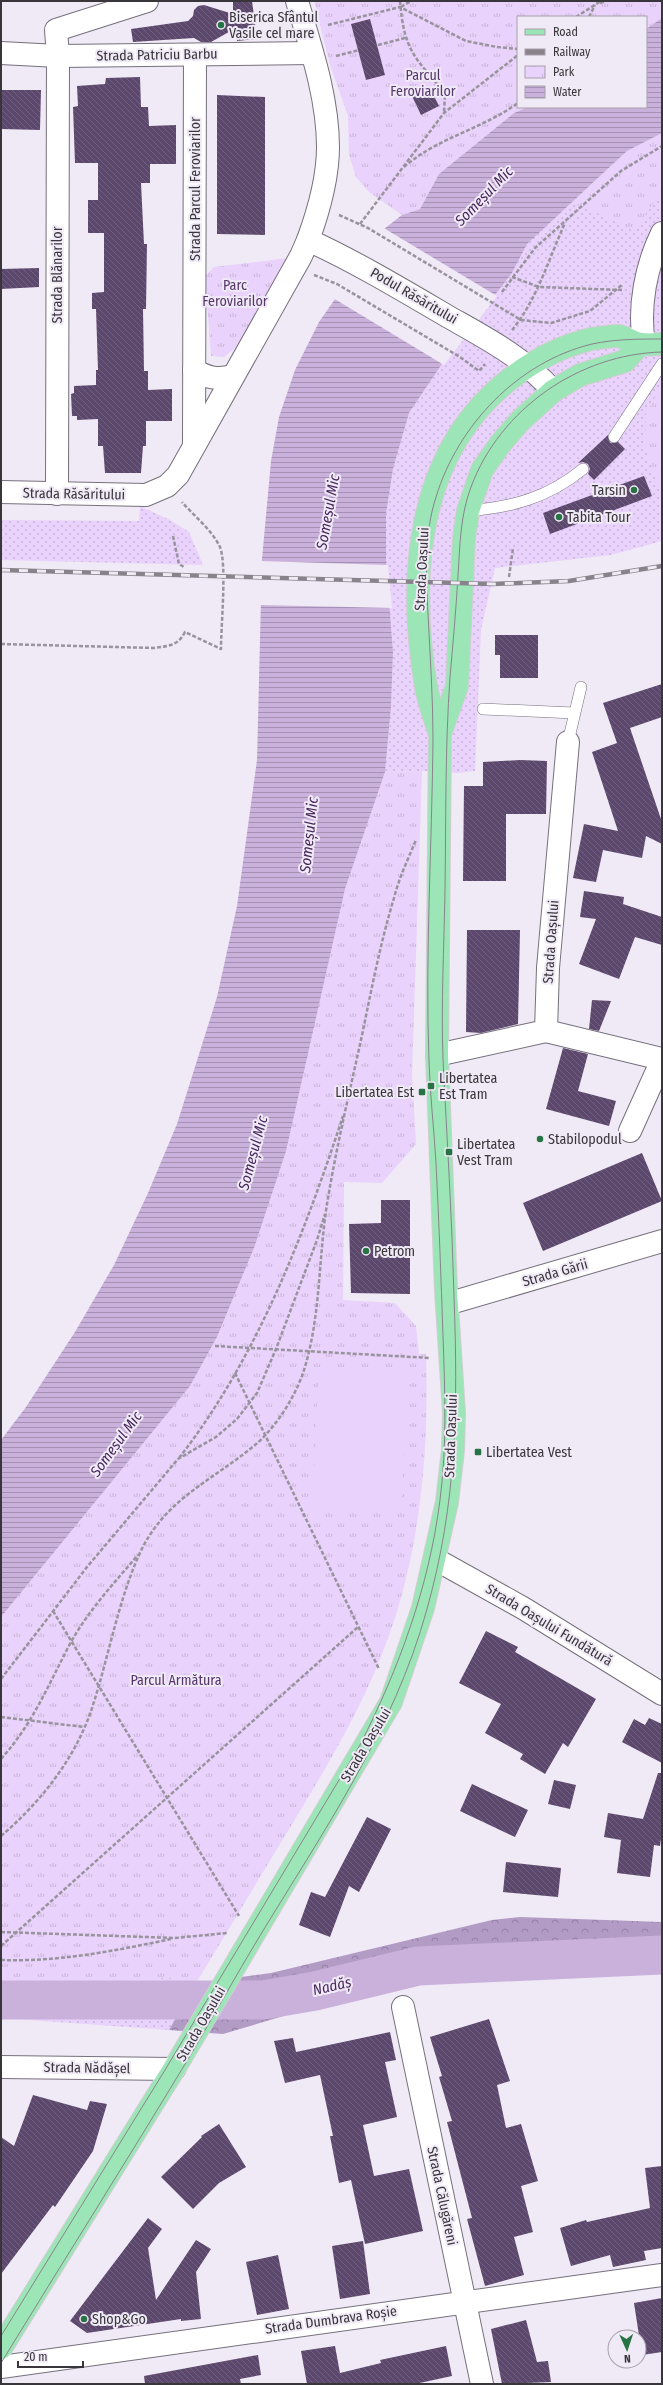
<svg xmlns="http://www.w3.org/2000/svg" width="663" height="2385" font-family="'Fira Sans Condensed',sans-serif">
<defs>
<pattern id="grass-dots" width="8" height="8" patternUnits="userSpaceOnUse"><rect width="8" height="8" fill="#e9d2fb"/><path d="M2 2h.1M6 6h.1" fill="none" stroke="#c9b5d8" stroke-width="1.8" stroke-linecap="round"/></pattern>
<pattern id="forest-crowns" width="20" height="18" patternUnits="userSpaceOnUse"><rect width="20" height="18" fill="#b29bc4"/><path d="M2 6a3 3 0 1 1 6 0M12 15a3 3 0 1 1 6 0" fill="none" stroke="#927fa0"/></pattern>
<pattern id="park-tufts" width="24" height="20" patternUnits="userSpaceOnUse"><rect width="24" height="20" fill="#e9d2fb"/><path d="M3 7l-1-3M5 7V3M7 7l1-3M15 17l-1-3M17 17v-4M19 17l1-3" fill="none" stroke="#c9b5d8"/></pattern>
<pattern id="water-rules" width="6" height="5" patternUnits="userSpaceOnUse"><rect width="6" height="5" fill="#cab1dc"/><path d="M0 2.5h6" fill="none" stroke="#a591b4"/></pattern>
<pattern id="building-back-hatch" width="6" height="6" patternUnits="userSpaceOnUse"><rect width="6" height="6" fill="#5d486d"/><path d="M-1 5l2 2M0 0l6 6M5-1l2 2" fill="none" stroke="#72617e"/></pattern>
</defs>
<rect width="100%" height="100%" fill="#f0e9f6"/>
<!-- grass -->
<g fill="url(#grass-dots)">
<path d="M662,133V541L611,555L495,568L481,630L475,771L458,773L422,771L385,772L391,707L393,652L386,561V514L393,469L409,413L446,358L512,273L527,244L569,203Z"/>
<path d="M140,506L170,520L189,532L203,565L1,560V520L139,521Z"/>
<path d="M167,1977L196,1983L169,2030L1,2018V1981L82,1987Z"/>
</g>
<!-- forest -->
<path fill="url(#forest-crowns)" d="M520,1917L662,1922V1968L438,1973L381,1987L223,2034L169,2030L196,1983L271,1973L492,1920Z"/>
<!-- park -->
<g fill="url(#park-tufts)">
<path d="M314,1H662V18L646,29V17H518V107H528L514,113L439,174L420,209L402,215L369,192L356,177L349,155L348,116L330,65Z"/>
<path d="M662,132V196L653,204L634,231L589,209L569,203L589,187L627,151Z"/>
<path d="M288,258L235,348L224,357L211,356L205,276L214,267Z"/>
<path d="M662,384V499L645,446L646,414Z"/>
<path d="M422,771L412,1075L416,1144L382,1183L344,1182L343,1300L395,1303L416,1326L419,1354H426C429,1449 421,1548 388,1638C365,1703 329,1763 294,1821C261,1875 229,1929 196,1983L167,1977L82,1987L1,1981V1617L190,1386L217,1337L254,1248L345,889L385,772Z"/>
</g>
<!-- garden -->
<path fill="#e9d2fb" d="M319,1369L408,1373L401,1513L312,1509Z"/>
<!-- water -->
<path fill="url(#water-rules)" d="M662,18V133L627,151L527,244L512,273L446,358L409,413L393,469L386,514V561L393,652L391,707L385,772L345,889L286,1151L254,1248L217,1337L190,1386L1,1617V1440L26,1407L75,1332L114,1265L148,1193L177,1124L217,997L237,906L257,760L262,559L271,461L279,417L295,370L319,322L384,229L402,215L420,209L439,174L514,113L528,107H646V29Z"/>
<!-- pier -->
<g fill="#f0e9f6">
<path d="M382,227L497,296L444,365L333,298Z"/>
<path d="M260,561L388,565L392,608L260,605Z"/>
</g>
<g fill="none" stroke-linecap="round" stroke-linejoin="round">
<!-- river -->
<path stroke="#cab1dc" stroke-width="39" d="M1,2000H263L315,1991L418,1966L662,1955"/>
</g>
<!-- building -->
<g fill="url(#building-back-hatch)">
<path d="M233,1H252L257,39L237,41L236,28L211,42H201L194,38L133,42L131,29L188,21L193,16L194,10L198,6L204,5L233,14Z"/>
<path d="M370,19L385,75L366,80L351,24Z"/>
<path d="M140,77L141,107H148L149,126L176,125V164H150V183H141L144,244H147L146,309H143L144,371H148V390L172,389V421H146V446H143L141,473H105L103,446H98V419L77,420V416H72L71,394L74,393V386L96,385V370H98L96,309H92V293L104,292V233H88V200H98V163H75L73,107L78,106L77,86L105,84L106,78Z"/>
<path d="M430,88L439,106L421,115L412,96Z"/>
<path d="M1,90H41L40,130L1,129Z"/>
<path d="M217,95L265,97V235L217,234Z"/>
<path d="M39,268V287L1,289V269Z"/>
<path d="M608,435L610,443L618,442L625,449L594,480L588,474L590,469L588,464L583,462L578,463Z"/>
<path d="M644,476L652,496L550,534L543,513Z"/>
<path d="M495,635H538V678H500V655H495Z"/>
<path d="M662,684V717L630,728L662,822V844L646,836L642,858L603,850L596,882L573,878L584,824L618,831L592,752L617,743L603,703Z"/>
<path d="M520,760L547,761L546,814H506V881H463L464,786H483V762Z"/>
<path d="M584,891L624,897L623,904L662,917V945L635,937L619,979L579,964L596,919L580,917Z"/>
<path d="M467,930H520L518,1024L481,1033L466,1032Z"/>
<path d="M592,1000L611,1001L599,1031L589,1029Z"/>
<path d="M563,1048L588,1054L578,1091L616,1101L609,1126L546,1109Z"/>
<path d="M642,1153L662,1201L543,1251L523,1203Z"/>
<path d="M381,1200H410V1294L351,1293L349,1224L381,1223Z"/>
<path d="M486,1631L518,1647L515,1652L596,1699L568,1747L563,1743L545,1774L520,1759L523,1754L485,1733L501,1704L459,1683Z"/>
<path d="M649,1718L662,1724V1763L622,1742L634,1719L645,1725Z"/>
<path d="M658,1773H662V1831L660,1846L654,1845L650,1877L617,1873L621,1840L604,1837L608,1813L643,1819Z"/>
<path d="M554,1780L576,1785L570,1809L548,1804Z"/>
<path d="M472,1784L528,1810L515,1837L460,1811Z"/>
<path d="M367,1817L391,1829L359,1892L349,1886L330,1937L299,1925L311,1892L325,1897Z"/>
<path d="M506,1862L561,1868L558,1897L503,1892Z"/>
<path d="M489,2019L510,2081L497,2085L506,2128L521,2124L538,2181L521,2186L533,2232L514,2237L524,2275L485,2286L467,2219L472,2218L447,2122L452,2121L439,2077L442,2076L430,2037Z"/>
<path d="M390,2032L396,2060L385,2062L397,2117L363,2125L374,2176L409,2169L423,2231L365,2244L351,2180L339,2183L330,2136H333L320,2075L285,2083L274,2041L293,2038L296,2052Z"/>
<path d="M33,2095L87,2110L90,2101L107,2104L93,2151L55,2207L53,2205L1,2274V2137L14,2146Z"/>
<path d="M219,2124L246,2167L219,2183L193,2209L161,2177L202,2137L201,2136Z"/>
<path d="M662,2166V2248L644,2251L646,2260L613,2267L610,2255L571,2266L560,2228L586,2220L587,2222L650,2208L645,2168Z"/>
<path d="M148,2218L162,2229L148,2248L156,2300L196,2240L211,2249L196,2272L201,2319L181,2321V2319L87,2333L70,2321Z"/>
<path d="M363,2241L370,2294L340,2299L332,2246Z"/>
<path d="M278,2255L289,2309L257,2315L246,2262Z"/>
<path d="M662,2298V2352L642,2355L634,2303Z"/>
<path d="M526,2320L537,2362L548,2361L551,2382L502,2384L491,2329Z"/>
<path d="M335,2346L340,2373L381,2363L380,2360L446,2346L452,2376L415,2384H307L301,2351Z"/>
<path d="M258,2355L261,2375L240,2379L241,2384H145L144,2376Z"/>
</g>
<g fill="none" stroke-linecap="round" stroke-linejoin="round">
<!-- lane casing -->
<g stroke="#76707c" stroke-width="12">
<g id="lane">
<path d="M614,437L662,364"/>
<path d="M468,511C512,507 548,498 583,469"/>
<path d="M483,709L574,713"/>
<path d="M568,742L581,687"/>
</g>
</g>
<!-- street casing -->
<g stroke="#76707c" stroke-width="24">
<g id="street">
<path d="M297,1C311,48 328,98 328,147C328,179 319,210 308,240"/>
<path d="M1,53L58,56L312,53"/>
<path d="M194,370C208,378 217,380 233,376"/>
<path d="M194,445L195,55"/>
<path d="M57,494L58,56L56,30L147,1"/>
<path d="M546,1031L662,1059"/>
<path d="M437,1055L546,1031L548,968L568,742"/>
<path d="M630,1131L662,1060"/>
<path d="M435,1559L523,1608L662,1694"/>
<path d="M403,2007L482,2384"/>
<path d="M1,2367L662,2275"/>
</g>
</g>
<!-- secondary casing -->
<g stroke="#76707c" stroke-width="24">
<g id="secondary">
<path d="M644,344C638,306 646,266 662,233"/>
<path d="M1,492L146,495L167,486L178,475L301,256L308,240C356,262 401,289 447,316C484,337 525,358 553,391"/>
<path d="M447,1304L662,1241"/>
<path d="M1,2067L174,2069"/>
</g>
</g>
<!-- primary casing -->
<g stroke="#cfcfd0" stroke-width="24">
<g id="primary">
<path d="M440,734L457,686L464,538L468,511L482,470L501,443L520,421L553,391L580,375L625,361L640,344"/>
<path d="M1,2348L174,2069L391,1702L423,1608L447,1502L453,1450L454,1413L446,1291L437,1055L440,734C435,719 429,703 426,687C408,578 415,453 510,379C533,361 562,346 591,339C599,338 610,336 618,336C626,337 633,343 641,344C648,345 655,344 662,344"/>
</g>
</g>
<!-- path -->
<g stroke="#98939c" stroke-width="2.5" stroke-dasharray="4 2" stroke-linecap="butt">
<path d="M400,1C404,50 414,57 445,93L444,113"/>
<path d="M600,3L606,1"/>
<path d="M401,7L411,1"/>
<path d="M576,17L601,1"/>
<path d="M589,17L595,5"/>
<path d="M328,25L400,7L466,41L497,47L518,49"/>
<path d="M378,45L405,38"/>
<path d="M336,56L359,50"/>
<path d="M404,167C437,138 482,129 518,103"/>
<path d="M339,215L368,228L521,320L551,323L590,311L623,284"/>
<path d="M360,224L444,113L518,55"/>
<path d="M314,275L337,284L460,357L479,371L485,364"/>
<path d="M512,277L539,287L622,290"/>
<path d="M502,292L535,248L621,171L662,146"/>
<path d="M512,330C537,300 549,258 565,223"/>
<path d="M173,536L179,564L184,567"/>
<path d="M509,577L513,548"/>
<path d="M1,644L154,648C168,646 178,646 185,632L221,649C221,625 227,565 220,547C212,530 194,516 182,502"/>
<path d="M215,1346L430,1358"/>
<path d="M235,1373L379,1669"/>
<path d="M179,1458C257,1358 304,1235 343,1116"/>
<path d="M53,1611L239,1916"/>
<path d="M1,1679L87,1567L178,1459L216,1437L237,1419L257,1393L276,1349L317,1240L325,1214"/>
<path d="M1,1717L84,1727"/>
<path d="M1,1759C34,1722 48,1685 71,1642C89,1610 114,1583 138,1555"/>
<path d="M1,1836C42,1801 77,1756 93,1705C109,1655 118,1602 139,1555C164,1499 212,1481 255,1445C275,1428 293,1400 302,1376C321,1321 318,1261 327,1204C336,1149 349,1094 361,1040C371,992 380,944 394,898C399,878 408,859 416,840"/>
<path d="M1,1932L175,1938L227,1933"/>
<path d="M1,1946L358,1627"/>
<path d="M1,1960C59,1962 114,1951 171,1939"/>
</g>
<!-- lane -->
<use href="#lane" stroke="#fff" stroke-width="11"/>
<!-- street -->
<use href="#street" stroke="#fff" stroke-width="22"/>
<!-- secondary -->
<use href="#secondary" stroke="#fff" stroke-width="22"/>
<!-- primary -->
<use href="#primary" stroke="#9ce5b6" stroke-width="22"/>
<!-- tram -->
<g stroke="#88838b" stroke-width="1">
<path d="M1,2336L165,2070L360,1745C399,1668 429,1587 440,1500C447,1446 445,1391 443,1336C441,1278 439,1221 436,1163C434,1129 430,1095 429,1061C425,954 432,846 433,739C433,698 430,655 428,614C426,575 424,534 436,497C458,425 518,362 592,344C615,339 639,339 662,339"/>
<path d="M1,2363C64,2260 128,2159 190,2056C213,2017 235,1977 258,1939C322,1833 394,1730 427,1609C457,1502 458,1407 454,1296C452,1218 447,1139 443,1060C441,1004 444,947 445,891C446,819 445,748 450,677C453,643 456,610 458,576C460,546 460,516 471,487C500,409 579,354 662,352"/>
</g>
<!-- rail casing -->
<g stroke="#88838b" stroke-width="4.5">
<path id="rail" d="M1,570L493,584L569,581L662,566"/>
</g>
<!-- rail -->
<use href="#rail" stroke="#f0e9f6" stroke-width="3" stroke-dasharray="9" stroke-linecap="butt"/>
</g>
<!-- markers -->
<g fill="#267443" stroke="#f0e9f6" stroke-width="1.5">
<circle cx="221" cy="25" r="4"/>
<circle cx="634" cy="490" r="4"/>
<circle cx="559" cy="517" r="4"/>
<rect x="427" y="1082" width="8" height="8" rx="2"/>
<rect x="418" y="1088" width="8" height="8" rx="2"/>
<circle cx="540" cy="1139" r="4"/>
<rect x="445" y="1148" width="8" height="8" rx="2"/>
<circle cx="366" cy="1251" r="4"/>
<rect x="474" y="1448" width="8" height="8" rx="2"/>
<circle cx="84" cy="2319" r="4"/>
</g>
<g text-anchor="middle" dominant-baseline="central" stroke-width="4" stroke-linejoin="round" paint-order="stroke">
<!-- poi labels -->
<g font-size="14" fill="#39363b" stroke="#f0e9f6" text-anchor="start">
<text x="229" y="17">Biserica Sfântul<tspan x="229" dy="16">Vasile cel mare</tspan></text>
<text x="626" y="490" text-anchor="end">Tarsin</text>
<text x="567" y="517">Tabita Tour</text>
<text x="439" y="1078">Libertatea<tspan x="439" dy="16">Est Tram</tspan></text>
<text x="414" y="1092" text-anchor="end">Libertatea Est</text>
<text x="548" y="1139">Stabilopodul</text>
<text x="457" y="1144">Libertatea<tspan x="457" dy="16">Vest Tram</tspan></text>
<text x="374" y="1251">Petrom</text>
<text x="486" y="1452">Libertatea Vest</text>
<text x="92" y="2319">Shop&amp;Go</text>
</g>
<!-- street labels -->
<g font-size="14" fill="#39363b" stroke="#f0e9f6">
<text transform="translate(157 55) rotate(-1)">Strada Patriciu Barbu</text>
<text transform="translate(195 189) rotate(-90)">Strada Parcul Feroviarilor</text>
<text transform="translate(57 275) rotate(-90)">Strada Blănarilor</text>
<text transform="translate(414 296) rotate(30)">Podul Răsăritului</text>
<text transform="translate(74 494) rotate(1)">Strada Răsăritului</text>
<text transform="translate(422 569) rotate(-87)">Strada Oașului</text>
<text transform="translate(551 942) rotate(-86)">Strada Oașului</text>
<text transform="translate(555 1273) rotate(-16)">Strada Gării</text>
<text transform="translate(451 1436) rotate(-88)">Strada Oașului</text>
<text transform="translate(549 1625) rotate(31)">Strada Oașului Fundătură</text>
<text transform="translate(366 1745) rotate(-59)">Strada Oașului</text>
<text transform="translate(201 2024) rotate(-60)">Strada Oașului</text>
<text transform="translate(87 2068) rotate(1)">Strada Nădășel</text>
<text transform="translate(442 2196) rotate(78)">Strada Călugăreni</text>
<text transform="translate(331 2320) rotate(-8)">Strada Dumbrava Roșie</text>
</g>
<!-- park labels -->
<g font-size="14" fill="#56366b" stroke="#f0e9f6">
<text x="423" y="75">Parcul<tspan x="423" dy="16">Feroviarilor</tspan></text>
<text x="235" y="285">Parc<tspan x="235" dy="16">Feroviarilor</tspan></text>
<text x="176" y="1680">Parcul Armătura</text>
</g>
<!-- water labels -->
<g font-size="15" font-style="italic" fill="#47275c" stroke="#f0e9f6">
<text transform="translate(484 196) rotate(-46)">Someșul Mic</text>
<text transform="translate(328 512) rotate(-80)">Someșul Mic</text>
<text transform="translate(309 835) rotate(-84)">Someșul Mic</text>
<text transform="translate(253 1153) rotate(-75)">Someșul Mic</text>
<text transform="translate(116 1444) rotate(-54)">Someșul Mic</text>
<text transform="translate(332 1986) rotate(-13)">Nadăș</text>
</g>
</g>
<!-- border -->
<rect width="663" height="2385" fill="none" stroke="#39363b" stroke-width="4"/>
<!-- legend -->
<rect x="517" y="16" width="130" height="92" fill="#f0e9f6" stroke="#a7a1ab"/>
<rect x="525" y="29" width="20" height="6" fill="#9ce5b6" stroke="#a7a1ab"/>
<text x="553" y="36" font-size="12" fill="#39363b">Road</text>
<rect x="525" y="49" width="20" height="6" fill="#88838b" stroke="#a7a1ab"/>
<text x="553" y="56" font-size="12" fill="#39363b">Railway</text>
<rect x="525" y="66" width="20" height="12" fill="url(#park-tufts)" stroke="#a7a1ab"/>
<text x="553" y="76" font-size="12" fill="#39363b">Park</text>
<rect x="525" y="86" width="20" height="12" fill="url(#water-rules)" stroke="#a7a1ab"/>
<text x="553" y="96" font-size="12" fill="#39363b">Water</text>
<!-- north arrow -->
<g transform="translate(627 2349) rotate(177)"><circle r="19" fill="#f0e9f6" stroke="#a7a1ab"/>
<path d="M0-3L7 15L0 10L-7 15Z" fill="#267443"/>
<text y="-6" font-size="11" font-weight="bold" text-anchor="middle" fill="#39363b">N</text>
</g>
<!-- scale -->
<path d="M18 2361v6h65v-6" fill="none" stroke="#39363b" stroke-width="2"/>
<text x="24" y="2361" font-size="12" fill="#39363b" stroke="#f0e9f6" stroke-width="3" paint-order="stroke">20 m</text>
</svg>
